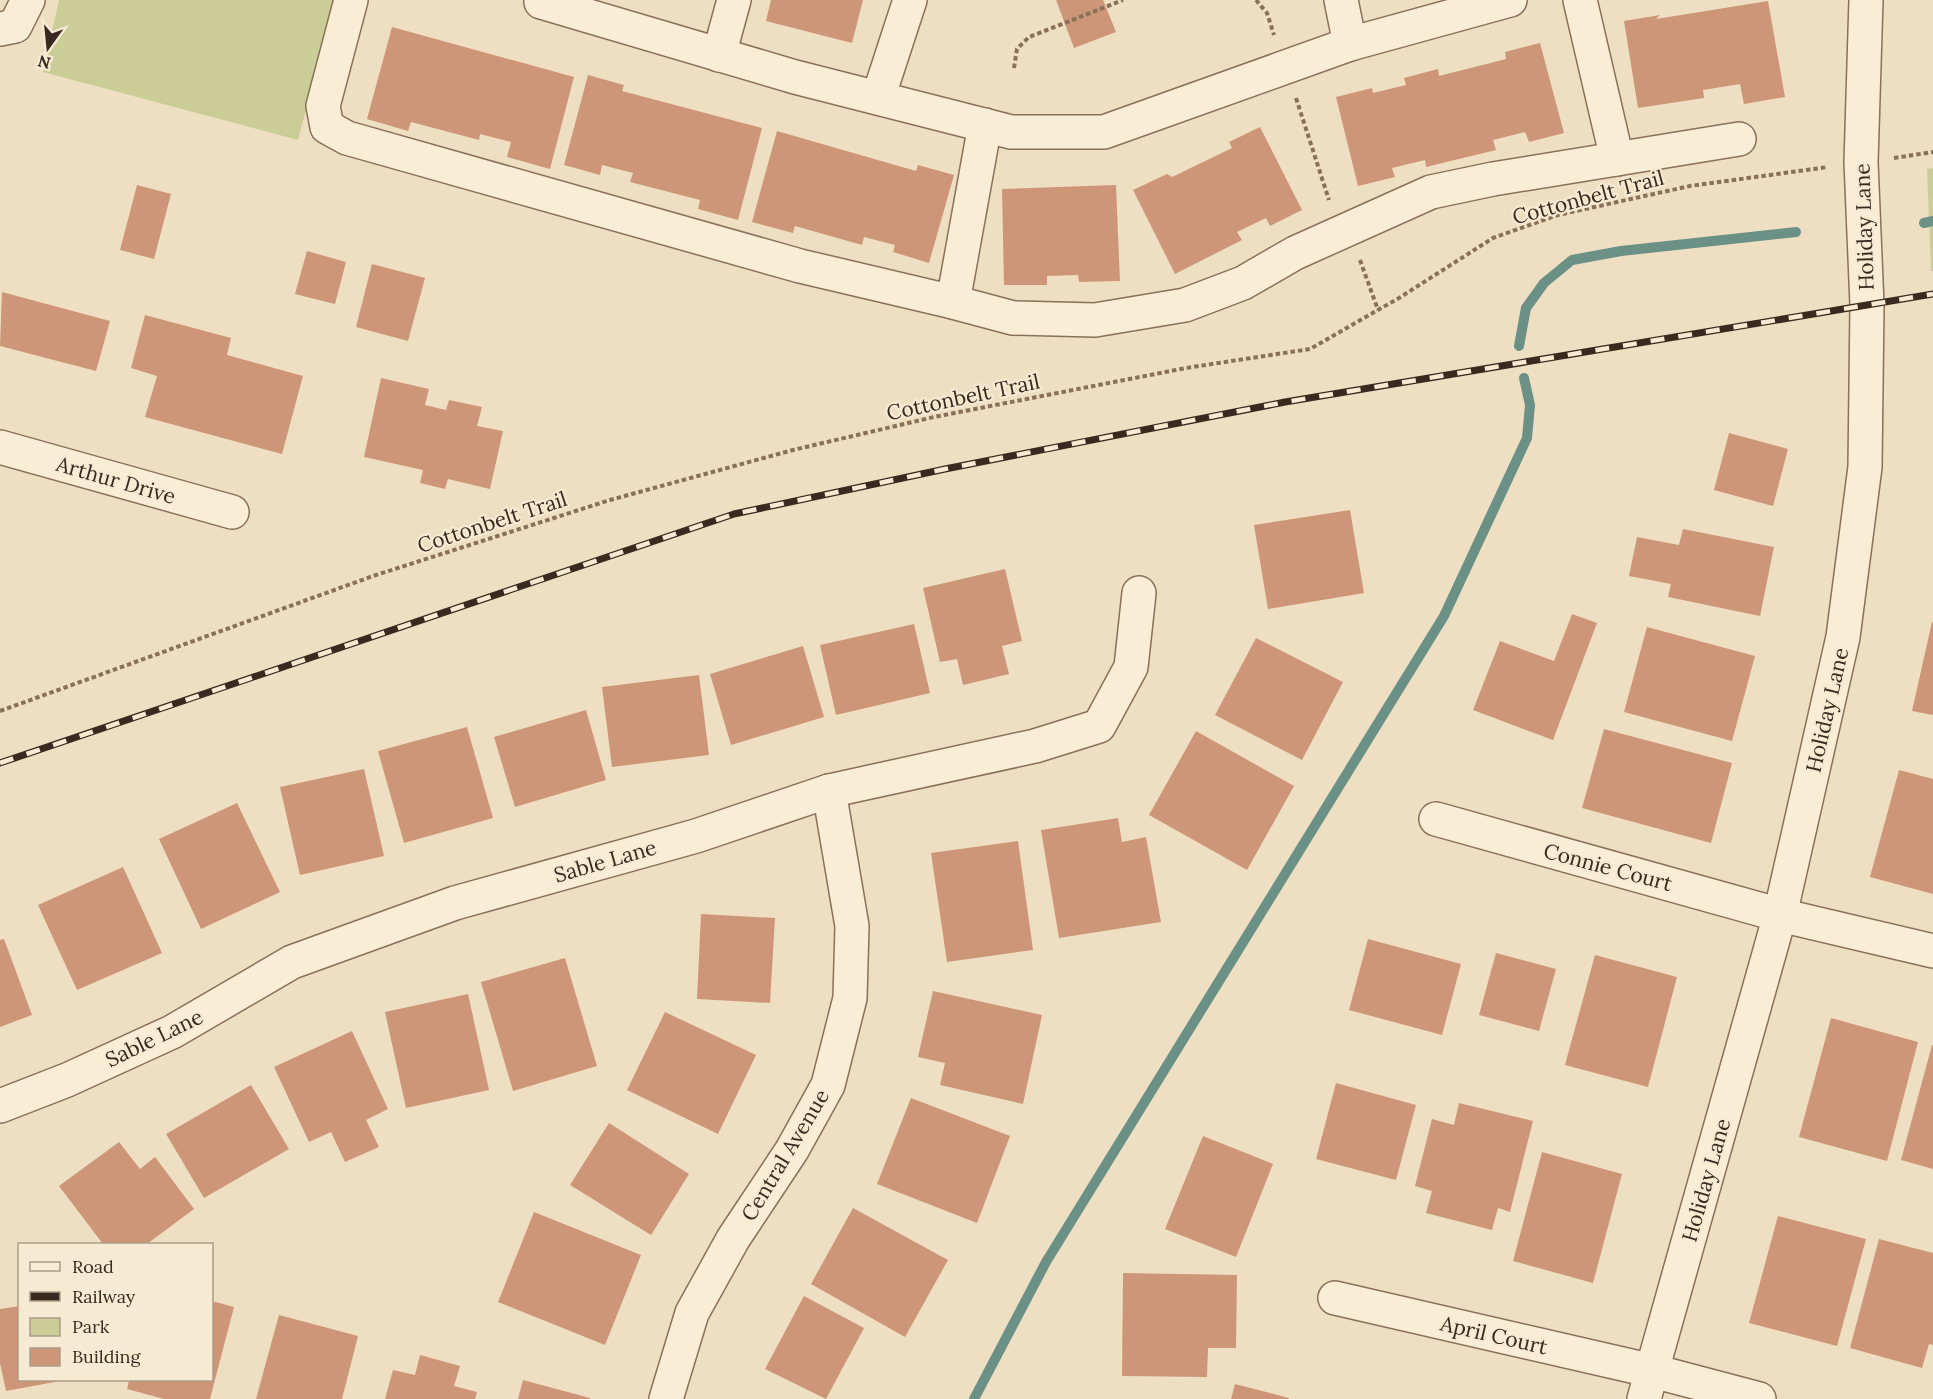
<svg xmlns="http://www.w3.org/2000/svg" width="1933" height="1399" font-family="Lora,serif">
<rect width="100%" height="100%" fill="#efdfc2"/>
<!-- green -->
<g fill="#cacd96">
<path d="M59,0H335L298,140L43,72Z"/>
<path d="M1933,168V271H1931L1927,169Z"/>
</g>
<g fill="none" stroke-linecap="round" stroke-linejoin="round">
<!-- stream -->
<g stroke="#6b9085" stroke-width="10">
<path d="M1924,223L1933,221"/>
<path d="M1519,346L1526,308L1544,283L1572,260L1621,251L1796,232"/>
<path d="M974,1399L1046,1262L1444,616L1527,438L1530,405L1524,378"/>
</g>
</g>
<!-- building -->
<g fill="#ce9678">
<path d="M771,0H863L852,43L766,21Z"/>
<path d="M1056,0H1103L1116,32L1074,48Z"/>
<path d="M1768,1L1785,97L1744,104L1740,84L1703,90L1704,98L1638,108L1624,21L1660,15L1656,19Z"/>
<path d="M392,27L574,77L550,169L507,157L511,142L480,134L479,140L411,122L408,131L367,119Z"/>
<path d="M1540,43L1564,133L1529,142L1525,132L1493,140L1496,150L1426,167L1425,160L1392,168L1395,177L1358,186L1336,97L1372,88L1373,93L1406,85L1404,78L1438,69L1439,76L1506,59L1505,52Z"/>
<path d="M588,75L624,85L622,91L762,128L738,220L698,209L700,200L630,182L633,173L602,165L600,175L564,165Z"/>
<path d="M1260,127L1302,210L1270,226L1266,218L1237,232L1242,240L1175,274L1133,190L1167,174L1172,177L1232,148L1229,142Z"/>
<path d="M777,131L916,171L918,165L954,175L929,263L893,252L895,245L864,237L862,245L795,226L793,233L752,222Z"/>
<path d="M137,185L171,194L154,259L120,250Z"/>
<path d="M1116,185L1120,281L1079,282L1078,275L1047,276V285H1004L1002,189Z"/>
<path d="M307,251L346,262L335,304L295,294Z"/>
<path d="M372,264L425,278L408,341L356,327Z"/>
<path d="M2,292L110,321L96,371L0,346Z"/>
<path d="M145,315L231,338L227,355L303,376L282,454L145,417L157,376L131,368Z"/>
<path d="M381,378L429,389L425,405L446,410L449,400L482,407L477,426L503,431L490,489L448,479L445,489L420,483L423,470L364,457Z"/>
<path d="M1729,433L1788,449L1773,506L1714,490Z"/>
<path d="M1350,510L1364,593L1268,609L1254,525Z"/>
<path d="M1683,529L1774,547L1760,616L1668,597L1671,584L1629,576L1637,537L1679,545Z"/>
<path d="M1005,569L1022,641L1002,646L1009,674L963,685L957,659L940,662L923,588Z"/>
<path d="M1572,614L1597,623L1553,740L1473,710L1500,641L1554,661Z"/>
<path d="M1932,622H1933V715L1912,711Z"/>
<path d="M914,624L930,693L836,715L820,645Z"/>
<path d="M1647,627L1755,656L1732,741L1624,712Z"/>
<path d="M1256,638L1343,682L1302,760L1215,715Z"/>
<path d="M803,646L824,717L731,745L710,674Z"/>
<path d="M699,675L709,755L612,767L602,687Z"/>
<path d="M586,710L606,780L515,807L494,737Z"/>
<path d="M467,727L493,818L404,843L378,751Z"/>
<path d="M1604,729L1732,763L1711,843L1582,808Z"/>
<path d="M1196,731L1294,786L1247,870L1149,815Z"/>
<path d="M364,769L384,856L300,875L280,787Z"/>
<path d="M1899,770L1933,779V894L1870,877Z"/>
<path d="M237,803L280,892L201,929L159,839Z"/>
<path d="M1118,818L1122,842L1146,837L1161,922L1059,938L1041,830Z"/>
<path d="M1018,841L1033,950L947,962L931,853Z"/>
<path d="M123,867L162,953L77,990L38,905Z"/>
<path d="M701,914L775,918L770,1003L697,999Z"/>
<path d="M4,939L32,1015L0,1027V940Z"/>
<path d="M1368,939L1461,964L1442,1035L1349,1010Z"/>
<path d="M1496,953L1556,969L1539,1031L1479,1015Z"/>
<path d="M1595,955L1677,977L1648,1087L1565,1065Z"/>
<path d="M565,958L597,1066L513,1091L481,982Z"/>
<path d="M933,991L1042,1015L1023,1104L940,1085L945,1063L918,1057Z"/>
<path d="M468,994L489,1090L406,1108L385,1012Z"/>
<path d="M665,1012L756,1055L718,1134L627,1090Z"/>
<path d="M1831,1018L1918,1042L1887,1161L1799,1137Z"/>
<path d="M352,1031L388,1109L366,1120L379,1147L345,1162L331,1132L309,1142L274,1067Z"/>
<path d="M1932,1045H1933V1169L1901,1160Z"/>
<path d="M1336,1083L1416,1105L1396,1180L1316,1159Z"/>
<path d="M251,1085L289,1149L204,1198L166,1134Z"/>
<path d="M911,1098L1010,1136L977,1223L877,1184Z"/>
<path d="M1459,1103L1533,1121L1510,1212L1498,1208L1492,1230L1426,1213L1432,1191L1415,1186L1432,1119L1454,1125Z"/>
<path d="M609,1123L689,1174L651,1235L570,1185Z"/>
<path d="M1203,1136L1273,1164L1236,1257L1165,1229Z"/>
<path d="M119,1142L140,1169L155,1157L194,1209L147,1244H103L59,1186Z"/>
<path d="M1542,1152L1622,1174L1593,1283L1513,1261Z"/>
<path d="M853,1208L948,1260L905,1337L811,1284Z"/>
<path d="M534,1212L641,1255L605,1345L498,1302Z"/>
<path d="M1778,1216L1866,1239L1837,1346L1749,1323Z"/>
<path d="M1879,1239L1933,1253V1345L1929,1344L1922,1368L1850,1348Z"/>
<path d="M1123,1273L1237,1275L1236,1348H1208L1207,1377L1122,1376Z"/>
<path d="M804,1296L864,1328L826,1399L765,1369Z"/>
<path d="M212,1301L234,1307L210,1399H164L127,1389L129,1380H212Z"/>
<path d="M20,1306V1380L60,1381L6,1391L0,1363V1309Z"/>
<path d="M279,1315L358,1336L342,1399H256Z"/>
<path d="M420,1355L460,1366L454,1386L477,1392L475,1399H385L393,1370L415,1375Z"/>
<path d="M523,1380L590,1398V1399H518Z"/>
<path d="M1235,1384L1289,1398V1399H1231Z"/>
</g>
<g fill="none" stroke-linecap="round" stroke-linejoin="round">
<!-- minor casing -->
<g stroke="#897059" stroke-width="36">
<g id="minor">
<path d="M351,0L323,106L327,127L347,138L800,266L953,302"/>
<path d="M541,0V2L795,77L1011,132H1104L1350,44L1510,0"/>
<path d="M1341,0L1350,44"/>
<path d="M1580,0L1617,159"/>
<path d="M0,29L15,26L28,0"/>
<path d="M719,55L734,0"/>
<path d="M878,98L910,0"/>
<path d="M985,125L953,302L1013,318L1095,320L1185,305L1243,283L1295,253L1431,192L1493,179L1739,139"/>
<path d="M0,447L232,512"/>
<path d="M1436,819L1780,915L1933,951"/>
<path d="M0,1106L67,1080L172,1032L292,962L455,903L696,836L829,791L1035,746L1099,726L1131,667L1139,593"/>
<path d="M1335,1298L1653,1371L1759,1399"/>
<path d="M666,1399L692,1313L733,1239L792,1150L828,1085L850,998L852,926L829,791"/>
<path d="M1644,1399L1780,915L1843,637L1865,467L1867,305L1861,162L1866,0"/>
</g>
</g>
<!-- path -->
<g stroke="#897059" stroke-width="4" stroke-dasharray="4.5 3" stroke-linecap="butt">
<path d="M1256,0L1267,13L1274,35"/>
<path d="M1014,68L1017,49L1029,37L1123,0"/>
<path d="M1296,98L1329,200"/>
<path d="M1894,158L1933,152"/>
<path d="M1360,260L1378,310"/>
<path d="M0,711L373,576L610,500L793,450L934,417L1186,368L1310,349L1399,298L1493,238L1558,215L1690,186L1828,167"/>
</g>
<!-- minor -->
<use href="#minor" stroke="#f9edd6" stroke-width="33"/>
<!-- rail casing -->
<g stroke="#39291e" stroke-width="7">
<path id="rail" d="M0,763L734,514L945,469L1285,402L1933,294"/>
</g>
<!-- rail -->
<use href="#rail" stroke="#f6ead2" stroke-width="4.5" stroke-dasharray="14" stroke-linecap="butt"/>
</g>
<g text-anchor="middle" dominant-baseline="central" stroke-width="4.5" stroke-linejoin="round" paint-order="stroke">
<!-- street labels -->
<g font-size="21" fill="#39291e" stroke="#f6ead2">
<text transform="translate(1588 197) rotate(-15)">Cottonbelt Trail</text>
<text transform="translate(1864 227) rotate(-92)">Holiday Lane</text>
<text transform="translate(963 397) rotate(-12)">Cottonbelt Trail</text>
<text transform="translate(116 480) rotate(16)">Arthur Drive</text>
<text transform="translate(492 522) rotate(-18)">Cottonbelt Trail</text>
<text transform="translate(1827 710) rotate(-77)">Holiday Lane</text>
<text transform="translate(605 861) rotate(-16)">Sable Lane</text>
<text transform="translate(1608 867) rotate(15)">Connie Court</text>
<text transform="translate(154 1038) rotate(-26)">Sable Lane</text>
<text transform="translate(785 1155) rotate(-59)">Central Avenue</text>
<text transform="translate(1706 1180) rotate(-74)">Holiday Lane</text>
<text transform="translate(1494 1335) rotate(13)">April Court</text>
</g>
</g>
<!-- legend -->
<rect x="18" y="1243" width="195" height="138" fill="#f6ead2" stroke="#aa9d8a" stroke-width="1.5"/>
<rect x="30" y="1262" width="30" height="9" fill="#f9edd6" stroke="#aa9d8a" stroke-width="1.5"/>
<text x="72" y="1273" font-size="18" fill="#39291e">Road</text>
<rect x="30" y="1292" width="30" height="9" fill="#39291e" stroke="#aa9d8a" stroke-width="1.5"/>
<text x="72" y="1303" font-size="18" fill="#39291e">Railway</text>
<rect x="30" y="1318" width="30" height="18" fill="#cacd96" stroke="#aa9d8a" stroke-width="1.5"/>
<text x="72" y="1333" font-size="18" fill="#39291e">Park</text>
<rect x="30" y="1348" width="30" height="18" fill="#ce9678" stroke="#aa9d8a" stroke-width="1.5"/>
<text x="72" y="1363" font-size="18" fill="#39291e">Building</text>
<!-- north arrow -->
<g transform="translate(48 48) rotate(195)" stroke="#f6ead2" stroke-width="4.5" paint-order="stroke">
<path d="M0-4.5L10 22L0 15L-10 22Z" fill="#39291e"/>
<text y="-9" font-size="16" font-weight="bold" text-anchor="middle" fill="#39291e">N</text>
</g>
</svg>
